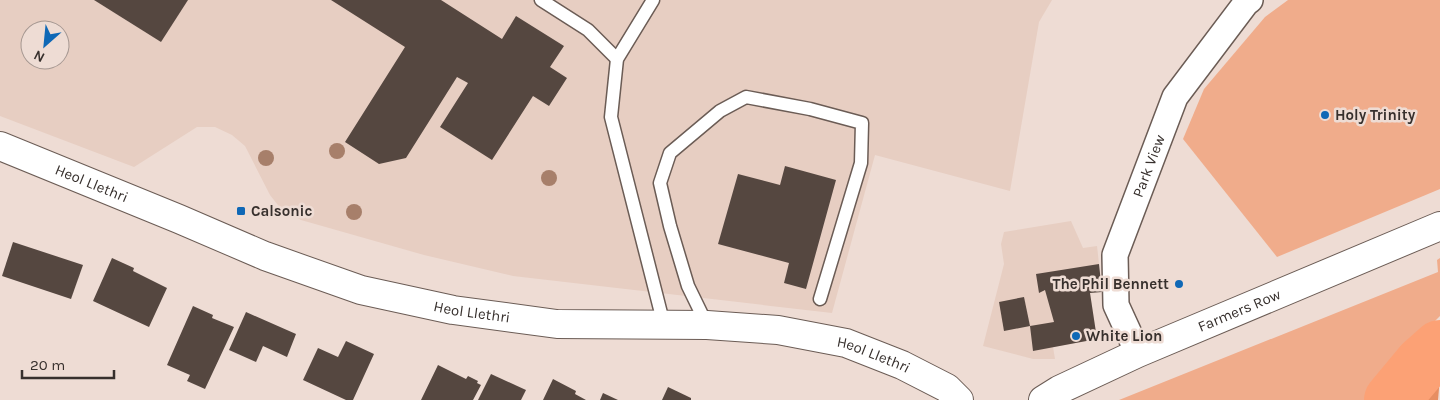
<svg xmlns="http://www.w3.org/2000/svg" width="1440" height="400" font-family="Karla,sans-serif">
<rect width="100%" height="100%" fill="#eedcd4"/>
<!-- built -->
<g fill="#e7cec2" fill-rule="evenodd">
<path d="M0,0H1052L1039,22L1010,191L875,155L832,313L513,276L424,255L301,220L281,209L270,195L245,146L232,135L215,127H197L134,167L0,116ZM30,30H60V60H30Z"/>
<path d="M1071,221L1083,248L1097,246L1099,264L1090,293L1097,339L1053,347L1055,359H1033L983,346L1004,264L1001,244L1004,232Z"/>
</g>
<!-- green -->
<g fill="#f0ac8b">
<path d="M1288,0H1440V189L1277,257L1183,139L1204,89L1265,17Z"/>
<path d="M1440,258V316L1405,351L1368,400H1119L1438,272L1437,260Z"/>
</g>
<!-- forest -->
<path fill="#e78e62" d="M1440,377L1438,400H1420Z"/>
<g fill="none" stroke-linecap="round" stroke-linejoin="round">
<!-- river -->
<path stroke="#fca175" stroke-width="56" d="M1392,400L1422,364L1440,348"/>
</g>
<!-- building -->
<g fill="#554740">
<path d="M94,0H188L161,42Z"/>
<path d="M331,0H441L502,39L516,16L564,46L550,67L567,78L549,106L533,96L492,160L440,127L468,83L457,77L406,158L379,164L345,142L405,47Z"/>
<path d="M785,166L836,180L806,289L784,283L789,263L718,244L738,174L780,185Z"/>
<path d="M13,242L83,265L71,299L2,276Z"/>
<path d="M112,258L134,268L133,271L167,288L149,327L93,301Z"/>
<path d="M1099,264L1102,292L1090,293L1097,339L1033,351L1030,326L1054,322L1045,290L1039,293L1036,274Z"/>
<path d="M1024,297L1030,326L1004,331L999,302Z"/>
<path d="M193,306L213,315L212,318L234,327L205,389L187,381L190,375L167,365Z"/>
<path d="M246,312L296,334L287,357L263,346L256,362L229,350Z"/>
<path d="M346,341L374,354L353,400H346L303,380L318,348L338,357Z"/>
<path d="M438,365L466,379L468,376L478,381L477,383L481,385L473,400H421Z"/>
<path d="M491,374L526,390L521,400H478Z"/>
<path d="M553,379L576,391L575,394L586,400H543Z"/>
<path d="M668,387L691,398V400H662Z"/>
<path d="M603,393L618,400H600Z"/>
</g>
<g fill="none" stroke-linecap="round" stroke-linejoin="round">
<!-- lane casing -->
<g stroke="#6b5c55" stroke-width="15">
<g id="lane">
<path d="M541,0L588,30L617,59"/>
<path d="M653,0L617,59L611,117L664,325"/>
<path d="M707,325L688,286L670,226L660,183L670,153L720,111L746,97L810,109L862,123L861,163L820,299"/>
</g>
</g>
<!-- street casing -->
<g stroke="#6b5c55" stroke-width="28">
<g id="street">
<path id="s1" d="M1138,353L1116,305L1115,255L1175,97L1246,3L1250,0"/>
</g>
</g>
<!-- secondary casing -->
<g stroke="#6b5c55" stroke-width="30">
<g id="secondary">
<path id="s2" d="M0,146L179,219L265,256L361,290L453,310L557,324L707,325L778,330L846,343L902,365L947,388L959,400"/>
</g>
</g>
<!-- primary casing -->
<g stroke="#6b5c55" stroke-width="30">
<g id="primary">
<path id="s3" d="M1043,400L1059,390L1138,353L1440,226"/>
</g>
</g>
<!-- lane -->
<use href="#lane" stroke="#fff" stroke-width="12"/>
<!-- street -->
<use href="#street" stroke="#fff" stroke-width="25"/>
<!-- secondary -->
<use href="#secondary" stroke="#fff" stroke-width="28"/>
<!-- primary -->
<use href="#primary" stroke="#fff" stroke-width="28"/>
</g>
<!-- trees -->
<g fill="#a77f6a">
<circle cx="337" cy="151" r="8"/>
<circle cx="266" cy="158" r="8"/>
<circle cx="549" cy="178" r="8"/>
<circle cx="354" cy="212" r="8"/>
</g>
<!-- markers -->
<g fill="#0f68b6" stroke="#eedcd4" stroke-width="2">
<circle cx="1325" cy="115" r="5"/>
<rect x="236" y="206" width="10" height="10" rx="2.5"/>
<circle cx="1179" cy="284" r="5"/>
<circle cx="1076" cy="336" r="5"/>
</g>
<g text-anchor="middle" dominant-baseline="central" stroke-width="5" stroke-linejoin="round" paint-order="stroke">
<!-- poi labels -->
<g font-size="15" font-weight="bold" fill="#37302d" stroke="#eedcd4" text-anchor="start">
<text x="1335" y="115">Holy Trinity</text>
<text x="251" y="211">Calsonic</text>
<text x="1169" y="284" text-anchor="end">The Phil Bennett</text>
<text x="1086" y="336">White Lion</text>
</g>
<!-- street labels -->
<g font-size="15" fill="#37302d" stroke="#eedcd4">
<text stroke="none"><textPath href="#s1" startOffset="198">Park View</textPath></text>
<text stroke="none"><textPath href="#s2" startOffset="99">Heol Llethri</textPath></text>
<text stroke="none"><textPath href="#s3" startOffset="216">Farmers Row</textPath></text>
<text stroke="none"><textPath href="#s2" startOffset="502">Heol Llethri</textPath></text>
<text stroke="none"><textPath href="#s2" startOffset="908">Heol Llethri</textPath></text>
</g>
</g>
<!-- north arrow -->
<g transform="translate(45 45) rotate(207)"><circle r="24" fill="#eedcd4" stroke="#a59791"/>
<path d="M0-4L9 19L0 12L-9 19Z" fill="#0f68b6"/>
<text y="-8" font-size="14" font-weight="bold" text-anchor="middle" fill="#37302d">N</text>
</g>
<!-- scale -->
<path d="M22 370v8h92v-8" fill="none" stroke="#37302d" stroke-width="2.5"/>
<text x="30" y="370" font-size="15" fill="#37302d" stroke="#eedcd4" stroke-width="4" paint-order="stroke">20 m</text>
</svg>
